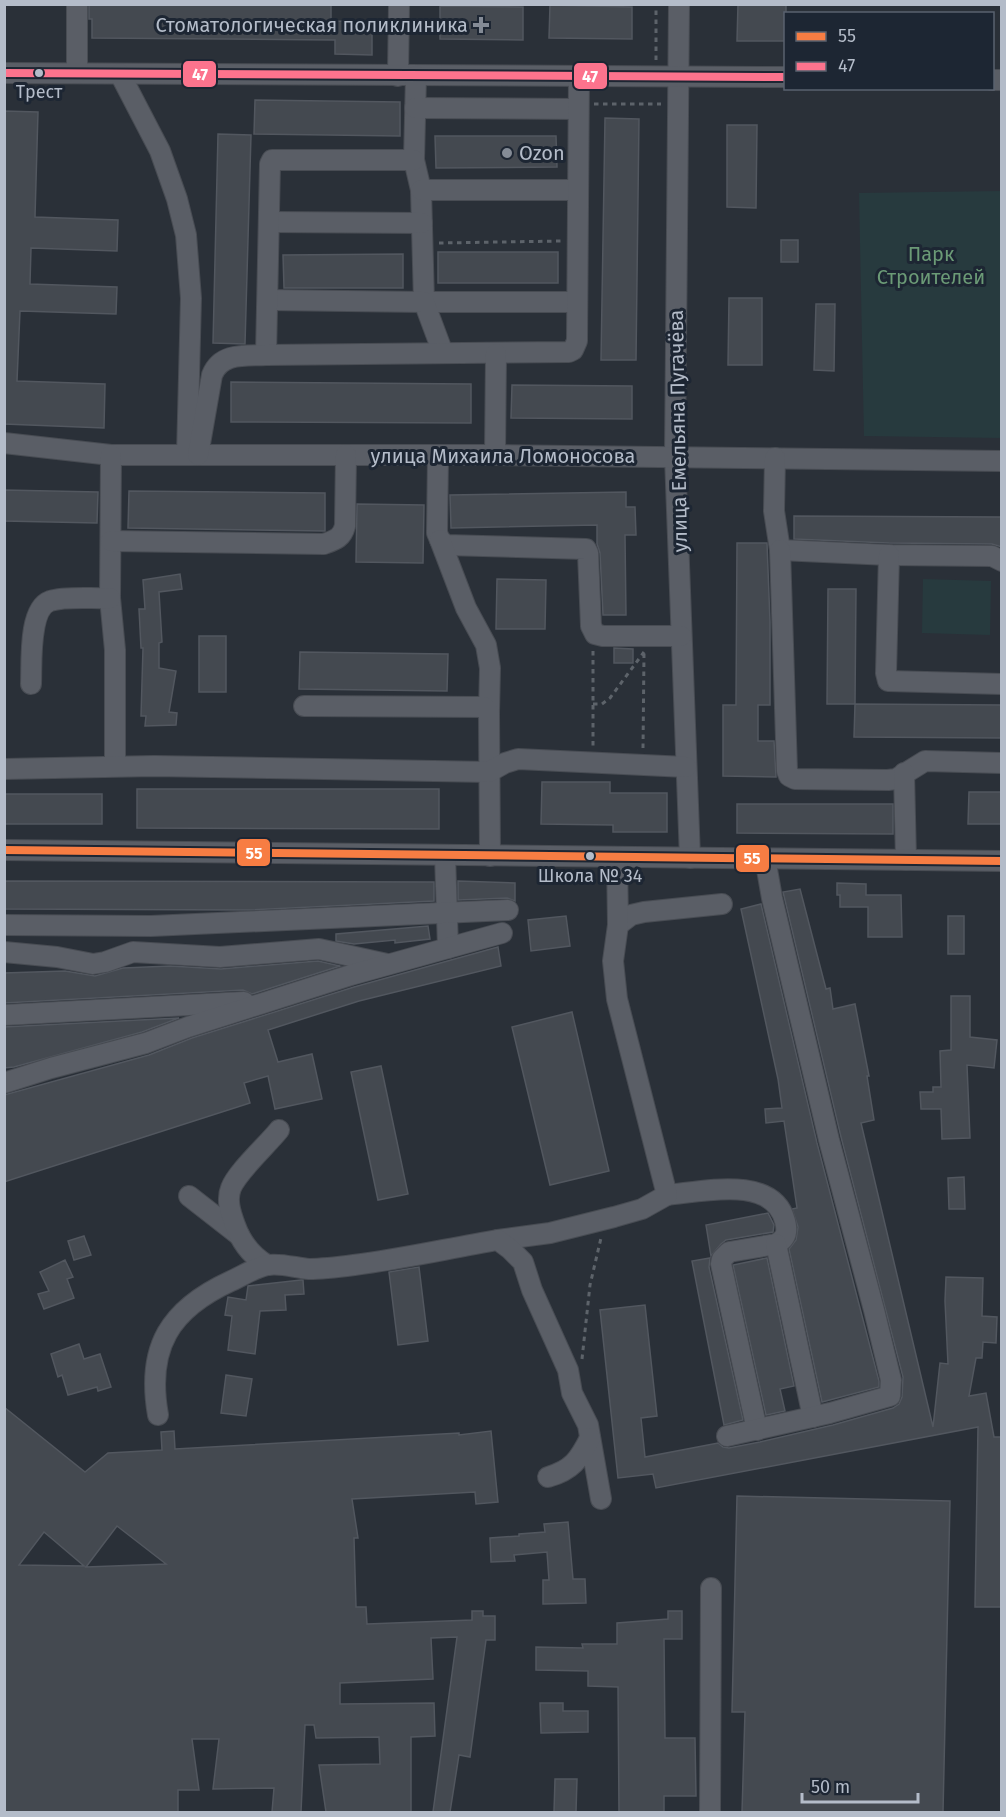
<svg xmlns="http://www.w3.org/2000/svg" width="1006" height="1817" font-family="'Fira Sans',sans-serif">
<rect width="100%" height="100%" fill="#2a3038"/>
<!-- green -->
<g fill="#273a3e">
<path d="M1001,191V438L864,436L859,193Z"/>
<path d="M923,579L991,581L990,635L922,633Z"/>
</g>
<!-- building -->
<g fill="#444950" stroke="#52575f" stroke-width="1.5" fill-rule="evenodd">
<path d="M89,4H331V21L372,22V55L335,54V40L92,38V19H89Z"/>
<path d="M738,4H786V41H737Z"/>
<path d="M550,5L632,7V39L549,38Z"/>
<path d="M440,6L523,7V40L440,39Z"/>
<path d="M255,100L400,102V136L254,134Z"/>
<path d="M4,111L38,112L35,217L118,220L117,251L31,248L30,284L117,287L116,314L20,311L17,381L105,384L104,428L4,424Z"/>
<path d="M605,118L639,119L636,360H601Z"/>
<path d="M727,125H757L756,208L727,207Z"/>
<path d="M218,134L251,135L245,344L213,343Z"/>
<path d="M435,136H556L557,167L436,168Z"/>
<rect x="781" y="240" width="17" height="22"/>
<rect x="438" y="252" width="120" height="31"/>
<path d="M403,254V288H284L283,255Z"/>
<path d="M729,298H762V365H728Z"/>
<path d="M816,304H835L834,371L814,370Z"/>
<path d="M231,382L471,384V423L231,422Z"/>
<path d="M512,385L632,386V419L511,418Z"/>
<path d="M4,490L98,492L97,523L4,521Z"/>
<path d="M129,491L325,493V531L128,528Z"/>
<path d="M626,492V507H635L636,535H625L626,615H603L600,553L597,544V525L451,528L450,495Z"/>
<path d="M357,504L424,505L423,563L356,562Z"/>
<path d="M794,516L1002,517V547L992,544L889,543L794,539Z"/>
<path d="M737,543H767L770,622V705H758V741H774L776,777L723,776V705H736Z"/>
<path d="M180,574L182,589L159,592L162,642L159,643V668L176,671L169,712L177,713L176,725L145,726L146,716H141L143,648H141L139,609H145L143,580Z"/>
<path d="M497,579L546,580L545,629H496Z"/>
<path d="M828,589H856L855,704H827Z"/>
<rect x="199" y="636" width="27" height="56"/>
<path d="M614,648L633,649V663H614Z"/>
<path d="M300,652L448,654L447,691L299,689Z"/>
<path d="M855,704L1002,705V738L854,737Z"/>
<path d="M542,782H610V793H667V832H613V825L541,824Z"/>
<path d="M137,789H439V829L137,828Z"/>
<path d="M969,792H1002V824H968Z"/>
<rect x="4" y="794" width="98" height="30"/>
<path d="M737,804H893V834L737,833Z"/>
<path d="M4,881L434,882V901L249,910L4,909Z"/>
<path d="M458,881L515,883V901L507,898L458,900Z"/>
<path d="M837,883L866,884V895H901L902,937H868V907H840V895H837Z"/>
<path d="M800,889L826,989L830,988L833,1009L855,1004L869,1076H867L874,1120L861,1123L933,1427L940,1363L948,1364L945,1301L946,1277L983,1278L982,1316L997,1317L996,1343L983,1342L982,1358H976L969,1396L986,1393L994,1437H1002V1607H975L978,1427L656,1488L653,1474L618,1478L600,1310L645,1305L657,1416L641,1418L645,1457L718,1443L723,1447L729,1448L760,1442L833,1425L893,1408L899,1404L902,1397L903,1377L841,1137L784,896L783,892Z"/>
<path d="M761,904L817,1143L879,1381V1387L822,1402L789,1249L796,1240L798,1227L792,1209L797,1208L784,1121L766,1123L765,1109L782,1108L778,1079L741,909Z"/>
<path d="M566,916L570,946L531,951L528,920Z"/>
<rect x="948" y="916" width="16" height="38"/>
<path d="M428,926L430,939L395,943V940L354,944L336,941V934Z"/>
<path d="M498,947L501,966L359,1001L268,1030L278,1062L312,1054L322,1099L275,1109L268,1076L244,1083L250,1103L4,1182V1095L149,1055L192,1038L354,987Z"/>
<path d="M318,961L340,966L252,994L243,990L4,1003V973L65,971L95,976L123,968L170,966L221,969Z"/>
<path d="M951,996H970V1037L997,1040L994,1068L967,1065L970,1138L942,1139L941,1109H921L920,1092H933V1087H941L940,1051L951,1050Z"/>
<path d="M572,1012L609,1171L550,1185L512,1027Z"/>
<path d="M179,1018L142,1032L14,1067L4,1068V1027Z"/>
<path d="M381,1066L408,1194L378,1200L351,1072Z"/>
<path d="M964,1177L965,1209H949L948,1178Z"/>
<path d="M768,1213L774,1225L773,1232L726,1240L721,1244L711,1256L706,1225Z"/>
<path d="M84,1236L91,1255L74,1260L68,1241Z"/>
<path d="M710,1258L709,1267L743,1420L724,1425L692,1261Z"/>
<path d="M767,1258L794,1386L780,1389L785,1411L766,1415L733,1265Z"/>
<path d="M65,1260L73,1277L67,1279L74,1298L44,1309L38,1294L49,1291L40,1272Z"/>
<path d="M419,1267L428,1341L398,1345L389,1272Z"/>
<path d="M301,1280H303L304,1294L285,1295L286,1310L260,1311L255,1354L228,1350L232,1316L225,1315L228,1297L246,1300L248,1286Z"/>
<path d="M79,1344L84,1359L100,1354L111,1387L98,1391L97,1387L68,1395L62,1375L58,1377L51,1354Z"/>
<path d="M226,1375L252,1379L246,1416L221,1413Z"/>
<path d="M4,1407L85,1472L108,1453L162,1450L161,1432L174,1431L175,1449L459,1433V1435L491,1431L498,1502L476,1504L475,1492L352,1499L358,1538H354L356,1607H366L367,1624L472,1620V1611H483V1616H495V1640H486L470,1757L459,1755L450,1812H433L457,1637L431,1638L433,1679L340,1683V1704L434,1703L435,1736L411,1737V1812H326L319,1765L380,1764L379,1737L316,1738L314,1725H305L301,1812H272L274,1788L213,1789L219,1739H192L199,1790H178V1812H4ZM117,1526L166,1564L86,1567ZM44,1532L84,1566L19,1565Z"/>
<path d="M737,1496L950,1501L943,1812H742L745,1712H732Z"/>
<path d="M568,1522L573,1579H585L586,1603L543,1604V1580H549L547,1552L514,1555L515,1561L491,1562L490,1538L519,1536V1534L545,1532L544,1524Z"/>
<path d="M668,1611H682V1639H664L665,1738H695L696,1796H664V1812H619L618,1687L588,1686V1671L536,1670V1647L583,1648L582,1644H617V1623L668,1619Z"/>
<path d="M540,1703H563V1711H588V1732L541,1733Z"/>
<path d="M555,1779H577L576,1812H554Z"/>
</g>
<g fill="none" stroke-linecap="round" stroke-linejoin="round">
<!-- minor casing -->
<g stroke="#484c53" stroke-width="22">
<g id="minor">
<path d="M679,4L675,457L690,858"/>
<path d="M4,73L786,77"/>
<path d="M77,73V4"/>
<path d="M120,74L160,151L177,199L186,235L191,298L187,455"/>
<path d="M398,76L399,4"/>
<path d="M416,76L414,160L421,190L424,302H577"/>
<path d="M992,80H1002"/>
<path d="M415,108L578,109"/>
<path d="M421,190H578"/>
<path d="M269,222L422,223"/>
<path d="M268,300L424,302L443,353"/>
<path d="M266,355L270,164L272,160H414"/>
<path d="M4,443L111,455H495L1002,461"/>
<path d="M111,455L110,598L115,650V766"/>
<path d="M198,455L212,375C221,352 246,356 266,355L569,352L573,350L577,341L579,75"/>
<path d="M495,455L496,354"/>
<path d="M438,456L437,533L440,540L446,545L586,549L588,553L591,626L595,634L603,636H681"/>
<path d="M775,458L774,511L780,550L889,555L992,556L1002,561"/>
<path d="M440,540L466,608L486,645L490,668L489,713"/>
<path d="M111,541L324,544C335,540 342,538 345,526L346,455"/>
<path d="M780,550L787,771L789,776L795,779L888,780L896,779L925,761L1002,763"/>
<path d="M889,555L886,673L888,681L1002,684"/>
<path d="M31,684C32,664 28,609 50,601C66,596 93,599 110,598"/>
<path d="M304,706L484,707L489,713L490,856"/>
<path d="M4,769L154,766L489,772L505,763L518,759L686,767"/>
<path d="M904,773L906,860"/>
<path d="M4,850L1002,861"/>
<path d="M445,855L448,948"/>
<path d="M4,925L151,926L508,910"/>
<path d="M618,925L631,915L644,912L722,904"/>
<path d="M4,952L57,957L93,964L105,962L133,952L220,957L319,949L387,964"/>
<path d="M4,1015L244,1002"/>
<path d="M4,1083L51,1068L146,1043L188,1027L351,975L502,933"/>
<path d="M667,1195C701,1192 773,1174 785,1221C788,1232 786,1239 776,1244L729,1252L722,1259L721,1264L757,1430"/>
<path d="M189,1196L239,1235"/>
<path d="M498,1240L550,1233L614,1217L642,1209L667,1195L617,999L613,961L618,925L617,857"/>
<path d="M776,1244L813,1417"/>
<path d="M267,1265C252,1256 241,1242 235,1225C231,1214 226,1200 231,1188C237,1172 267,1145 279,1130"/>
<path d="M158,1415C146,1347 170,1309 231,1281C242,1276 256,1267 268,1265C282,1263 296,1268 309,1269C324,1269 339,1267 354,1265C402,1259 450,1248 498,1240L510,1249L523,1262L532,1290L568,1370L572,1393L588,1425L601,1499"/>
<path d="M727,1436L830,1413L890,1396L891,1380L874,1310L829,1140L772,898L765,858"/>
<path d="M548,1477C572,1470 579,1460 590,1438"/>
<path d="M710,1812L711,1588"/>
</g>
</g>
<!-- path -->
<g stroke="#5d636a" stroke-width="3" stroke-dasharray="4.5 4.5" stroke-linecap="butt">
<path d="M656,60V4"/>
<path d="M594,104H661"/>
<path d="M439,243L561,241"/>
<path d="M593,651V747"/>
<path d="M593,704H602L610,698L644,652"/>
<path d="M643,748L644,653"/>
<path d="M582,1359L590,1285L601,1238"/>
</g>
<!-- minor -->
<use href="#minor" stroke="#5a5e66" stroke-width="20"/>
<!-- bus-1 casing -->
<g stroke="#1d2633" stroke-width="12">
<path id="bus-1" d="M4,850L1002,861"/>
</g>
<!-- bus-2 casing -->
<g stroke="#1d2633" stroke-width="12">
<path id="bus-2" d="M4,73L786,77"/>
</g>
<!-- bus-1 -->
<use href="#bus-1" stroke="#f77d43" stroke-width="8"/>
<!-- bus-2 -->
<use href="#bus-2" stroke="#fc738d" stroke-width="8"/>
</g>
<!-- markers -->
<g fill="#848b96" stroke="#1d2633" stroke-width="2">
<path d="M478 16h6v6h6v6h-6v6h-6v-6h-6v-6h6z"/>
<circle cx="507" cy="153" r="6"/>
</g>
<g fill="#b4bcc9" stroke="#1d2633" stroke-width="2">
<circle cx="39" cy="73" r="5"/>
<circle cx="590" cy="856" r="5"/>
</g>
<g text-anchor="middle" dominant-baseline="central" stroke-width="6" stroke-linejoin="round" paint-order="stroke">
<!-- bus labels -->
<g font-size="18" fill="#b4bcc9" stroke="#1d2633">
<text x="39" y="92">Трест</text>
<text x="590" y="876">Школа № 34</text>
</g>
<!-- poi labels -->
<g font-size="20" fill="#b4bcc9" stroke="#1d2633" text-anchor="end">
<text x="468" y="25">Стоматологическая поликлиника</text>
<text x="519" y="153" text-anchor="start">Ozon</text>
</g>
<!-- park labels -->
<g font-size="20" fill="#6b9a76" stroke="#1d2633">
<text x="931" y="254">Парк<tspan x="931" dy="23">Строителей</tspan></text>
</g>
<!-- street labels -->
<g font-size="20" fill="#b4bcc9" stroke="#1d2633">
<text transform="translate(678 431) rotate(-91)">улица Емельяна Пугачёва</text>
<text x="503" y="456">улица Михаила Ломоносова</text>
</g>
</g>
<g stroke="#1d2633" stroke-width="2">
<rect x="182" y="60" width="35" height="28" rx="6" fill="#fc738d"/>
<rect x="573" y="62" width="35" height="28" rx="6" fill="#fc738d"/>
<rect x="236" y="838" width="35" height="29" rx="6" fill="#f77d43"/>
<rect x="735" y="844" width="35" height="29" rx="6" fill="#f77d43"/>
</g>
<g font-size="16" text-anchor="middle" font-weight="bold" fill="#fff">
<text x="200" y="80">47</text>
<text x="590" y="82">47</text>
<text x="254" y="859">55</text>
<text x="752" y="864">55</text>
</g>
<!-- border -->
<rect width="1006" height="1817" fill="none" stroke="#b4bcc9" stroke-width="12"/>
<!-- legend -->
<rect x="784" y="12" width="210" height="78" fill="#1d2633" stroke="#59626f" stroke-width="1.5"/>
<rect x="796" y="32" width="30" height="9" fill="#f77d43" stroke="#59626f" stroke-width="1.5"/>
<text x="838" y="42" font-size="18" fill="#b4bcc9">55</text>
<rect x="796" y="62" width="30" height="9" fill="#fc738d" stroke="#59626f" stroke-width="1.5"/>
<text x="838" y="72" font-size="18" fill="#b4bcc9">47</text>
<!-- scale -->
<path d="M802 1793v9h116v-9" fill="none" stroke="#b4bcc9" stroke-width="3"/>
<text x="811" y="1793" font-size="18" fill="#b4bcc9" stroke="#1d2633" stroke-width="4.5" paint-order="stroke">50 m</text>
</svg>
